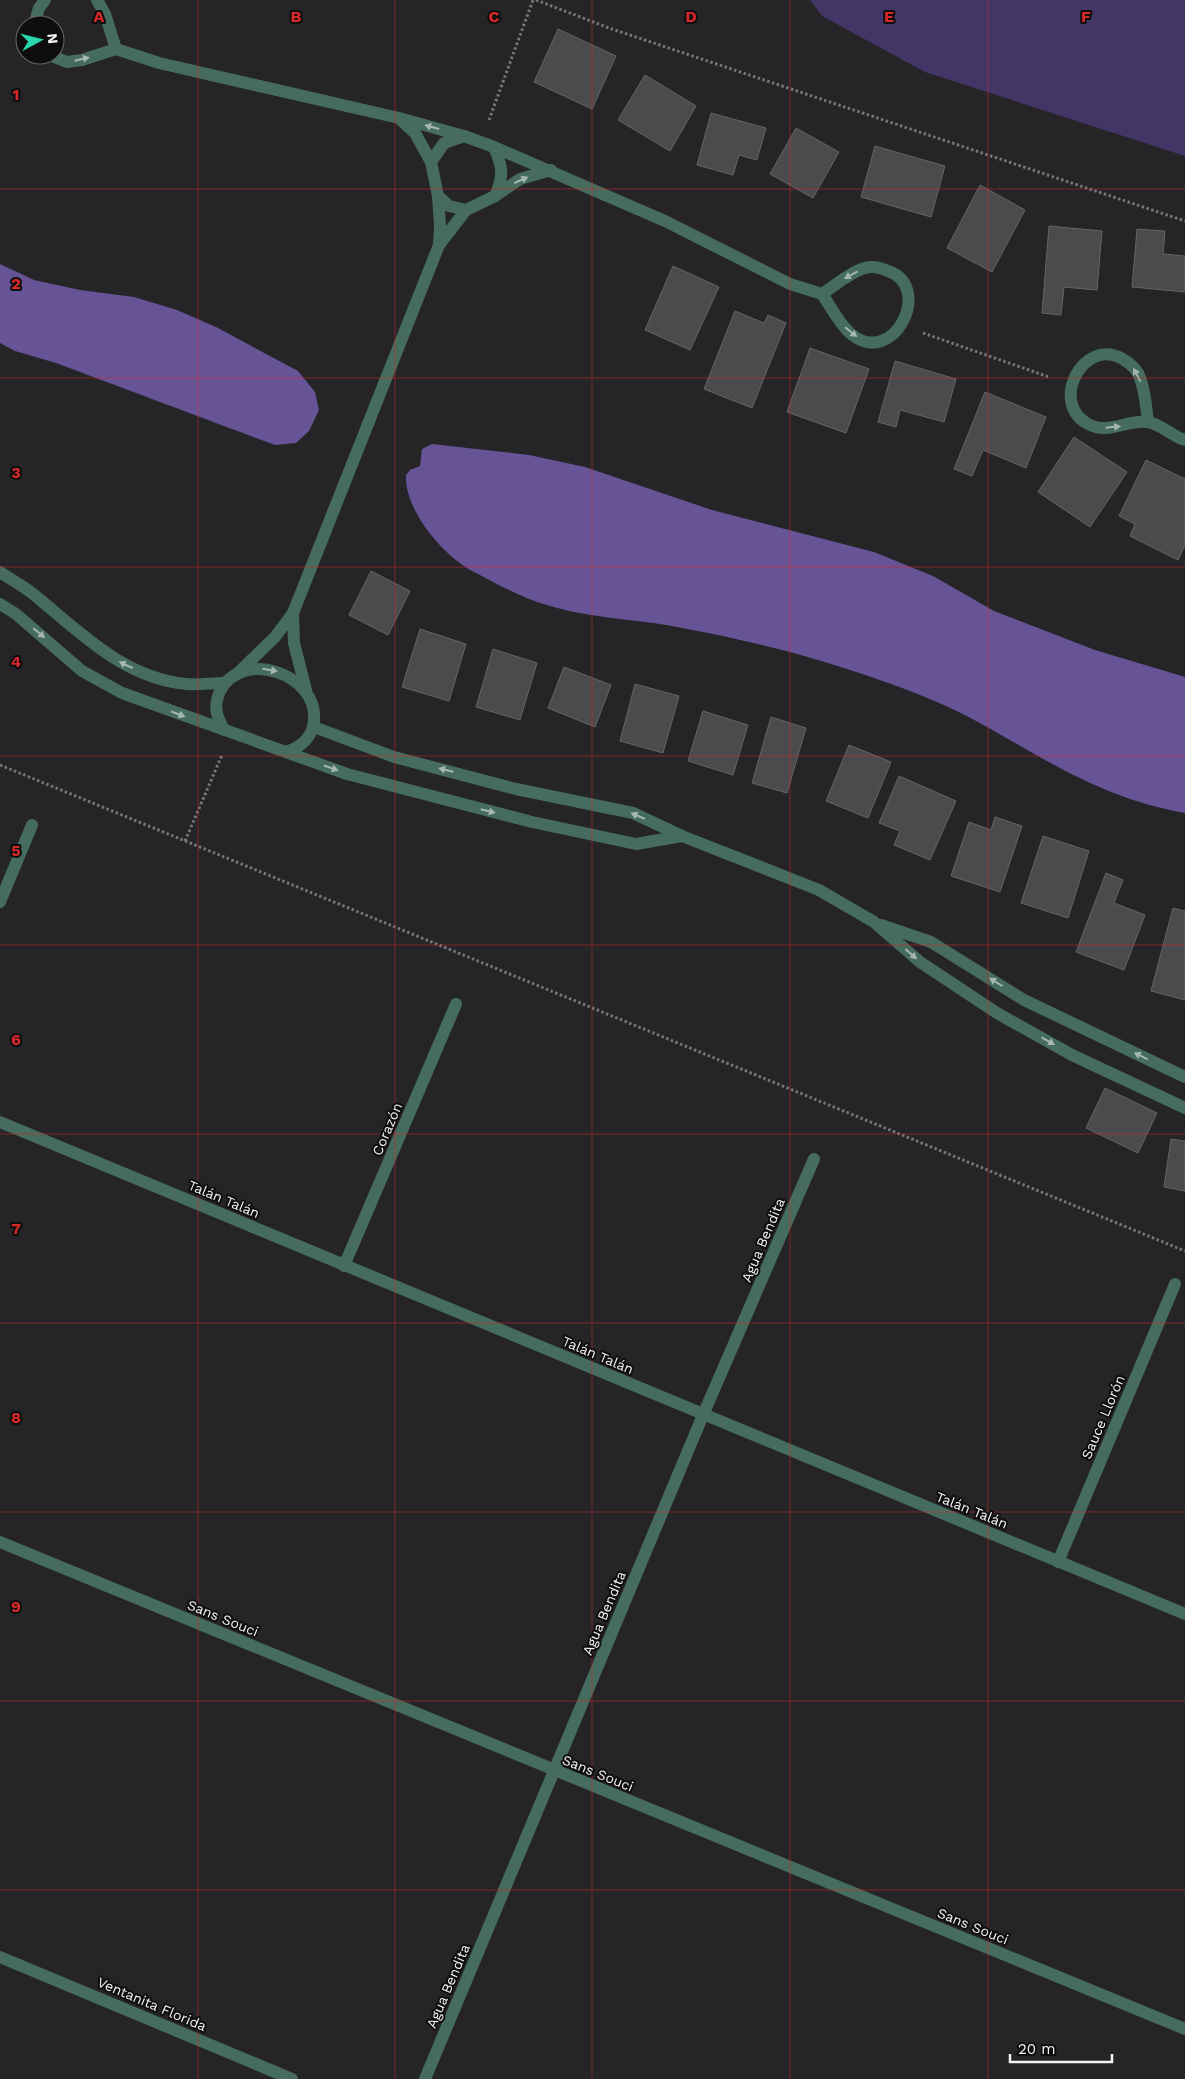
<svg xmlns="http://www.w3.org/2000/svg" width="1185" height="2079" font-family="'Work Sans',sans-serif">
<rect width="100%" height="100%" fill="#252427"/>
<!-- green -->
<path fill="#433566" d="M810,0H1185V156L925,72L822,16Z"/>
<!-- water -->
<g fill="#665497">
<path d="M0,264L34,280L80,290L134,297L177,310L216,327L298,371L315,392L319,410L309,431L296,443L275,445L56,363L15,351L0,343Z"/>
<path d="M432,444L529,455L585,467L712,510L874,552L933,576L994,611L1095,650L1185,677V813C1105,799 1049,762 980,723C940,701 896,685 853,671C796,652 737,638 677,627C636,619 587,618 547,605C522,598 497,584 474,572C444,557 404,510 406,475L410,470L420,466L422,449Z"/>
</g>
<!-- building -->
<g fill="#4b4a4d" stroke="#656468">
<path d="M558,29L616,56L592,109L534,82Z"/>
<path d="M645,75L696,106L670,151L618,120Z"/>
<path d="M711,113L766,128L757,160L739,155L733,175L697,165Z"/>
<path d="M796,128L839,152L813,198L770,174Z"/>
<path d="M875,146L945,166L931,217L861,197Z"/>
<path d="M980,185L1025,210L992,272L947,248Z"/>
<path d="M1049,226L1102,231L1097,290L1064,287L1061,315L1042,313Z"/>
<path d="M1137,229L1165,231L1163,254L1185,256V292L1132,287Z"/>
<path d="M673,266L719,287L690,350L645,330Z"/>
<path d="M735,311L764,323L768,315L786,323L752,408L704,389Z"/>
<path d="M810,348L869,369L846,433L787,412Z"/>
<path d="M895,361L956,379L944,422L900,410L896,427L878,422Z"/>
<path d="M985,392L1046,417L1026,468L983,450L972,476L954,469Z"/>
<path d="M1074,437L1127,472L1090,527L1038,492Z"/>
<path d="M1146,460L1185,479V545L1178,560L1130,536L1135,524L1119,516Z"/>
<path d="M371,571L410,591L388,635L349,615Z"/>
<path d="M420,629L466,644L449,701L402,687Z"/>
<path d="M493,649L537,663L520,720L476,707Z"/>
<path d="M564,667L611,685L595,727L548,708Z"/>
<path d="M635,684L679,696L663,753L620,741Z"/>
<path d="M703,711L748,725L733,775L688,761Z"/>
<path d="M771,717L806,728L787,793L752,783Z"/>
<path d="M849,745L891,762L868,818L826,801Z"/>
<path d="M899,776L956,801L930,860L894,845L900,831L879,823Z"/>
<path d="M995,817L1022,826L1000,892L951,876L969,822L991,830Z"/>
<path d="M1043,836L1089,851L1068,918L1021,903Z"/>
<path d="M1106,873L1123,880L1114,903L1145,915L1124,970L1076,952Z"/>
<path d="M1173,908L1185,911V1000L1151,991Z"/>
<path d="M1105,1088L1157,1113L1138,1153L1086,1128Z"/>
<path d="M1171,1139L1185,1141V1191L1164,1187Z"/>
</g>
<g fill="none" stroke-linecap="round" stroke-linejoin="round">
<!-- path -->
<g stroke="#767678" stroke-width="3" stroke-dasharray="2.5 2.5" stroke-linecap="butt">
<path d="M536,0L609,28L1185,221"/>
<path d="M489,120L533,0"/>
<path d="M923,333L1049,377"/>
<path d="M0,765L1185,1251"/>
<path d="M185,841L222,755"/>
</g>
<!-- minor -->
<g stroke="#466c5f" stroke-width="12">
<path d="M97,0L105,14L116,49"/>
<path d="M34,25L39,8L45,0"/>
<path d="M49,55L67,62L82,60L116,49L159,63L399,118L464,136"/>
<path d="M401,120L415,133L431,162L438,196L449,206L466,210L495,196C504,175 503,168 494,147L464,136L444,143L431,162"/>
<path d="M494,147L665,221L790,284L822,294C831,307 839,324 851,334C894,369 934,286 888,271C881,268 872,266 865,268C850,272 836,285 822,294"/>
<path d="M438,196L440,225L439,245"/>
<path d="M495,196L520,179L551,170"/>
<path d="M1148,422C1146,406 1145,388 1138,373C1134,366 1128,362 1121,358C1083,338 1049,403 1088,424C1108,435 1126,420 1147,422C1160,423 1173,437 1185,440"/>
<path d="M0,572C13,581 27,588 38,598C83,635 125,678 186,684C198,685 212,683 224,683"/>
<path d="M0,604L16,614L82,671L122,693L347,774L532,822L636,844L682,836"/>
<path d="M293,613L439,245L466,210"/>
<path d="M238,673L275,637L293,613L294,643L306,690"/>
<path d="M314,727L394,757L516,789L633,813L682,836L819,890L874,922L920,962L997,1013L1072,1055L1185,1108"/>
<path d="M224,730C222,725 218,719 217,713C215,705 217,698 220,691C242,648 318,674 314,720C313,737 301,747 286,752"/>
<path d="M0,902L32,825"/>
<path d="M881,925L931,942L1024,1000L1185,1077"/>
<path d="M0,1122L1185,1614"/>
<path d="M344,1266L456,1004"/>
<path d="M0,1542L1185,2029"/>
<path d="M1058,1562L1175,1284"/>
<path d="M0,1957L292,2079"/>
<path d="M425,2079L703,1415L814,1159"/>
</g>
</g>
<!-- one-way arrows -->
<defs><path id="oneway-solid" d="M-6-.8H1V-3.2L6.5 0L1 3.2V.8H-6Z" transform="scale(1.25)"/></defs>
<g fill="#a6b7b2">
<use href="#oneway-solid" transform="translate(82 59) rotate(-13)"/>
<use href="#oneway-solid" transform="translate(432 127) rotate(-165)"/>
<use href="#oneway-solid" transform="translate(521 180) rotate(-24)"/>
<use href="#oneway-solid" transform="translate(851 275) rotate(151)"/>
<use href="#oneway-solid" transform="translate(851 332) rotate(39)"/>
<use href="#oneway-solid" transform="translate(1137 375) rotate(-118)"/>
<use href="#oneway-solid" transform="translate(1113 427) rotate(-6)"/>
<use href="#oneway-solid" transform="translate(39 633) rotate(40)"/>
<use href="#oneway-solid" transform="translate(126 665) rotate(-155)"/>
<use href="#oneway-solid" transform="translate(270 670) rotate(9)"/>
<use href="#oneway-solid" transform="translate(178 714) rotate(21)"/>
<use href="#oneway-solid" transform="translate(331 768) rotate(19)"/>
<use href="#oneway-solid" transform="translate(446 770) rotate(-166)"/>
<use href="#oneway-solid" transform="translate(488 811) rotate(14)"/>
<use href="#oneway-solid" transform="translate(638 816) rotate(-157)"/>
<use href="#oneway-solid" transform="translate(911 954) rotate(41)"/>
<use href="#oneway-solid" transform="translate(996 982) rotate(-148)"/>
<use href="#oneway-solid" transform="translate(1048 1041) rotate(29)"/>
<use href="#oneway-solid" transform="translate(1141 1056) rotate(-154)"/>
</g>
<!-- grid -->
<path fill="none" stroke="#d62828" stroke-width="1" stroke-opacity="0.55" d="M198,0V2079M395,0V2079M592,0V2079M790,0V2079M988,0V2079M0,189H1185M0,378H1185M0,567H1185M0,756H1185M0,945H1185M0,1134H1185M0,1323H1185M0,1512H1185M0,1701H1185M0,1890H1185"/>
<g text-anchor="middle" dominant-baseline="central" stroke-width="4" stroke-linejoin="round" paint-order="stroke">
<!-- street labels -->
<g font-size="14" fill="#f4f4f6" stroke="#0e0e0f">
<text transform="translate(387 1129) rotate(-67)">Corazón</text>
<text transform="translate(224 1199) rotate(23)">Talán Talán</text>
<text transform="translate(763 1240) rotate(-67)">Agua Bendita</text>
<text transform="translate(598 1355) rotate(23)">Talán Talán</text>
<text transform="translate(1103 1417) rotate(-67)">Sauce Llorón</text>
<text transform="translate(972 1510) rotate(22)">Talán Talán</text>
<text transform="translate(604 1613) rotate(-67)">Agua Bendita</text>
<text transform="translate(223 1618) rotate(22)">Sans Souci</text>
<text transform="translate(598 1773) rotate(22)">Sans Souci</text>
<text transform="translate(973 1926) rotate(22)">Sans Souci</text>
<text transform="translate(448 1986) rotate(-67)">Agua Bendita</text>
<text transform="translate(152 2004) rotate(23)">Ventanita Florida</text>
</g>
</g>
<g font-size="16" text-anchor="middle" font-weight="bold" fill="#d62828" stroke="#0e0e0f" stroke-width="4" stroke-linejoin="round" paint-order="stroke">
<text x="99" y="22">A</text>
<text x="296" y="22">B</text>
<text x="494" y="22">C</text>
<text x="691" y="22">D</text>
<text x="889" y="22">E</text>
<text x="1086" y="22">F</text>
<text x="16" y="100">1</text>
<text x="16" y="289">2</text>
<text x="16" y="478">3</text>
<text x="16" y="667">4</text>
<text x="16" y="856">5</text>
<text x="16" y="1045">6</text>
<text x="16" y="1234">7</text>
<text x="16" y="1423">8</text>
<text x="16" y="1612">9</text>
</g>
<!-- north arrow -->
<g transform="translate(40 40) rotate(83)"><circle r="24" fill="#0e0e0f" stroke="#6a6a6b"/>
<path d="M0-4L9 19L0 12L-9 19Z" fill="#29d5ac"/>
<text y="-8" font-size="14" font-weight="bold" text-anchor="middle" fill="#f4f4f6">N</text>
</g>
<!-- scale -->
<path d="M1010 2054v8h102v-8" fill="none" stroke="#f4f4f6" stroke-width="2.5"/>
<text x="1018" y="2054" font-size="15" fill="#f4f4f6" stroke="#0e0e0f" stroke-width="4" paint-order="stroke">20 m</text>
</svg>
